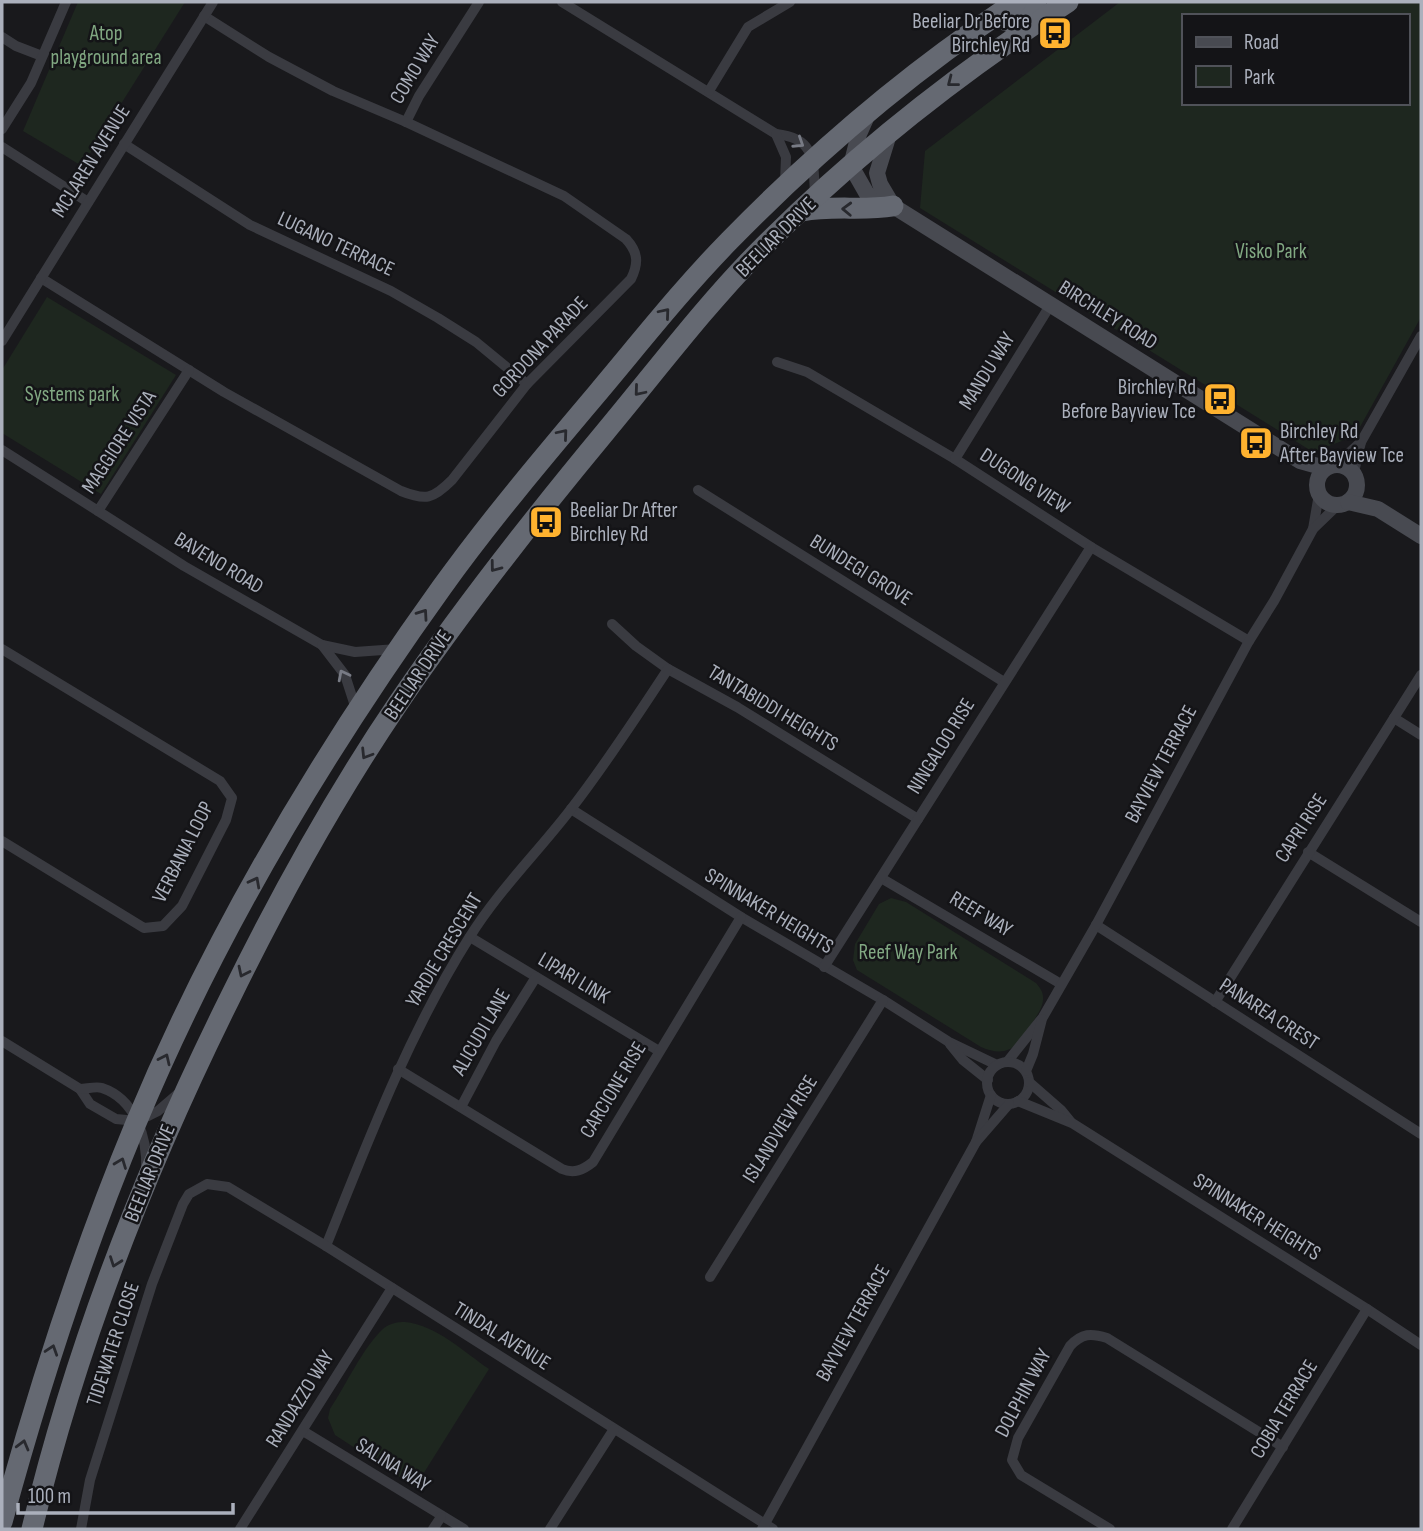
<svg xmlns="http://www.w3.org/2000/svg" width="1423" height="1531" font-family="'Sofia Sans Condensed',sans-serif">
<rect width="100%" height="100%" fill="#19191c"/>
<!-- green -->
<g fill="#1e271f" fill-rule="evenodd">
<path d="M78,2H185L82,166L23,131Z"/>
<path d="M1120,2H1421V317L1355,436L1313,452L920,208L925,151ZM1183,16H1407V103H1183Z"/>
<path d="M47,297L176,375L101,494L2,433V370Z"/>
<path d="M891,898L906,902L1036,983C1039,987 1043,991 1043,997C1044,1006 1037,1015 1033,1022C1020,1045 1008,1059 981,1047L857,970L853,960L855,944L879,904Z"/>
<path d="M405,1322C436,1325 464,1352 489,1369L415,1487L335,1435L328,1418L330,1409C346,1385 363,1347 384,1328C391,1323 397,1322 405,1322Z"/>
</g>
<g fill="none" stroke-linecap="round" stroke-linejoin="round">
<!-- street -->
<g stroke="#3a3b41" stroke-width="10">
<path d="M562,2L776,134C817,138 813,163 815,195"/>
<path d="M2,37L16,46L42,56"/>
<path d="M709,91L748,27L790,2"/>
<path d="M406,122L419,96L479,2"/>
<path d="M2,129L31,83L66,2"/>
<path d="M776,134L786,157L785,182"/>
<path d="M124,144L250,225L391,291L438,318L476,342L527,384"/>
<path d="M2,147L88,202"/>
<path d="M41,278L224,392L401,491C426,501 433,499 452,480L527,384L631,279C639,263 638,252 626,239L564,196L406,122L333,91L269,57L204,16"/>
<path d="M2,341L213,2"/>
<path d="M777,362L807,372L955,459L1091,547L1249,641"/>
<path d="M2,450L98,511L189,370"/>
<path d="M955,459L1051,304"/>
<path d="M1337,464L1361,442"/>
<path d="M1354,472L1361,442L1421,336"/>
<path d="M698,490L1004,682"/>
<path d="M98,511L184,566L322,645L355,652L397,649"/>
<path d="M1313,529L1319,494"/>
<path d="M612,624L636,646L668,669L737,707L918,819"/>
<path d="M322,645L345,675L356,709"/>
<path d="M2,649L220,781L232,798L226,820L182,906L163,926L144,928L2,841"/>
<path d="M1394,718L1421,735"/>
<path d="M571,809L741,917L883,1000L949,1042L997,1065"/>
<path d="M1308,852L1421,922"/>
<path d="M881,878L1061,984"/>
<path d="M1096,925L1421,1134"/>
<path d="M470,937L659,1051"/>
<path d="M824,967L1091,547"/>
<path d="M1215,1002L1421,675"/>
<path d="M2,1041L80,1089L90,1104L116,1119L137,1121L148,1116L158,1111L180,1092"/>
<path d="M950,1044L963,1060L988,1080"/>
<path d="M1007,1062L1043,1017L1096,925L1249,641L1274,601L1313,529L1338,505"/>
<circle cx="1008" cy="1083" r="21"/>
<path d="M398,1069L562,1169C574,1174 583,1170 593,1162L741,917"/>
<path d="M1026,1071L1033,1054L1042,1019"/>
<path d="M1029,1082L1061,1110L1070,1121"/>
<path d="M80,1089C86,1089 96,1086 102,1088C135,1099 148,1138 146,1170"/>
<path d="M1018,1101L1072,1123L1367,1309L1421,1345"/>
<path d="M461,1107L496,1041L536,977"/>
<path d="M976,1142L991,1095"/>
<path d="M326,1246C368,1141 408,1035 469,938C498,891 538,852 571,809C606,764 637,716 668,669"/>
<path d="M710,1277L883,1000"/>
<path d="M303,1431L464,1529"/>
<path d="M81,1529L90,1480L152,1284L183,1204L189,1194L207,1184L228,1187L326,1246L773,1529"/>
<path d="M240,1529L392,1288"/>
<path d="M433,1529L441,1517"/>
<path d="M550,1529L614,1429"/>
<path d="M762,1529L976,1142L1009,1104"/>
<path d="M1110,1529L1021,1475L1012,1460L1018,1438L1070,1346C1082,1333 1091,1333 1107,1338L1283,1447"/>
<path d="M1232,1529L1367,1309"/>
</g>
<!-- secondary -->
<g stroke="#484a51" stroke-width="16">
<path d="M867,116L859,134L851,166L867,194L893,206L1300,461L1325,468"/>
<path d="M890,131L877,173L880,184L893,206"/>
<circle cx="1337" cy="485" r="20"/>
<path d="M1348,502L1378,509L1421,536"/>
</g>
<!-- highway -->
<g stroke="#656972" stroke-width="21">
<path d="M1007,21L1036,2"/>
<path d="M802,211C832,205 863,211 893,206"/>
<path d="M2,1522C39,1386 82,1253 136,1123C215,933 322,754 442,587C491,519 546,454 600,390C642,340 683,288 729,241C816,152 912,70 1016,2"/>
<path d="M32,1529C76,1345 146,1167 230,998C280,896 335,796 399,702C463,608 533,519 606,431C656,371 704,307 759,251C853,156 957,74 1068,2"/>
</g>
</g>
<!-- one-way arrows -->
<defs><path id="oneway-chevron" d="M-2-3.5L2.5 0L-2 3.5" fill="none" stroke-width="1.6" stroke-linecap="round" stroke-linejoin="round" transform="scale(1.75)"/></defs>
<g stroke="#28292e">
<use href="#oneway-chevron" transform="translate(952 82) rotate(142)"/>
<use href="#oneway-chevron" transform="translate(847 209) rotate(-178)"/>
<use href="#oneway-chevron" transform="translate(665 313) rotate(-50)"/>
<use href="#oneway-chevron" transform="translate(639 391) rotate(130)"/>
<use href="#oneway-chevron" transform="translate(563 434) rotate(-50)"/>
<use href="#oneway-chevron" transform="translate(495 567) rotate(127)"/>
<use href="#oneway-chevron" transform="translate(423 614) rotate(-55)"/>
<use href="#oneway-chevron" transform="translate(366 754) rotate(122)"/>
<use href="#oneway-chevron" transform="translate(255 882) rotate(-62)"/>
<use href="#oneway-chevron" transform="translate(243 972) rotate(116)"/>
<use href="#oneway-chevron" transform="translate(165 1059) rotate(-65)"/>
<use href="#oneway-chevron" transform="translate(121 1163) rotate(-69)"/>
<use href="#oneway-chevron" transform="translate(115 1262) rotate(110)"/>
<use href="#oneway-chevron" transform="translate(52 1350) rotate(-72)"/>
<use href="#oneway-chevron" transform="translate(23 1445) rotate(-75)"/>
</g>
<g stroke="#787b85">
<use href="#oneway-chevron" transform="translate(799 143) rotate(33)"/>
<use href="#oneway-chevron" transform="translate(343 675) rotate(-117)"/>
</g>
<!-- icons -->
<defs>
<g id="bus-square" transform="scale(1.75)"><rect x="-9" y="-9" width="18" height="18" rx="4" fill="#feb22f" stroke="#141417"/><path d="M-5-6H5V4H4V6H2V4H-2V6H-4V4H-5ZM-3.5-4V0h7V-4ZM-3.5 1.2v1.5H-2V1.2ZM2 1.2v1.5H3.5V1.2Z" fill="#111"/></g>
</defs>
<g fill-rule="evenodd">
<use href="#bus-square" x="1055" y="33"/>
<use href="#bus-square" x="1220" y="399"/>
<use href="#bus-square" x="1256" y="443"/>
<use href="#bus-square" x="546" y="522"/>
</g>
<g text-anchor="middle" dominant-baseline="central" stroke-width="5" stroke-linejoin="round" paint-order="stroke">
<!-- poi labels -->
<g font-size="21" fill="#abb0bc" stroke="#141417" text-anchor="end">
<text x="1030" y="21">Beeliar Dr Before<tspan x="1030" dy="24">Birchley Rd</tspan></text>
<text x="1196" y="387">Birchley Rd<tspan x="1196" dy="24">Before Bayview Tce</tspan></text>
<text x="1280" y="431" text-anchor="start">Birchley Rd<tspan x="1280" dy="24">After Bayview Tce</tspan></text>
<text x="570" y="510" text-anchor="start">Beeliar Dr After<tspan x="570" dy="24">Birchley Rd</tspan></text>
</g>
<!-- park labels -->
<g font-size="21" fill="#81a882" stroke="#141417">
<text x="106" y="33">Atop<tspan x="106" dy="24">playground area</tspan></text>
<text x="1271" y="251">Visko Park</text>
<text x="72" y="394">Systems park</text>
<text x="908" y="952">Reef Way Park</text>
</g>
<!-- street labels -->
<g font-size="21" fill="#abb0bc" stroke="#141417">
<text transform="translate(415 69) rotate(-59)">COMO WAY</text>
<text transform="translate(91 161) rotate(-58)">MCLAREN AVENUE</text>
<text transform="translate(776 237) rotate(-45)">BEELIAR DRIVE</text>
<text transform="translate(336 244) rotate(25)">LUGANO TERRACE</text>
<text transform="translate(1108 315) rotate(32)">BIRCHLEY ROAD</text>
<text transform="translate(540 347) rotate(-47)">GORDONA PARADE</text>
<text transform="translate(987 371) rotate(-58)">MANDU WAY</text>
<text transform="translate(119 442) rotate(-57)">MAGGIORE VISTA</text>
<text transform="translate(1025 481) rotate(33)">DUGONG VIEW</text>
<text transform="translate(219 563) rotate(31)">BAVENO ROAD</text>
<text transform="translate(861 570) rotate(32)">BUNDEGI GROVE</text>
<text transform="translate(418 675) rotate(-56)">BEELIAR DRIVE</text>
<text transform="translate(773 708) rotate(31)">TANTABIDDI HEIGHTS</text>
<text transform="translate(941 746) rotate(-58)">NINGALOO RISE</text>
<text transform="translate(1161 764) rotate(-62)">BAYVIEW TERRACE</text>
<text transform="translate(1301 828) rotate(-57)">CAPRI RISE</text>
<text transform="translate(183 852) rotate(-63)">VERBANIA LOOP</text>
<text transform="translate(769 911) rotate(31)">SPINNAKER HEIGHTS</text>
<text transform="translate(981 914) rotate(31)">REEF WAY</text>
<text transform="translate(444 950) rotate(-59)">YARDIE CRESCENT</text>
<text transform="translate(574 978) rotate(31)">LIPARI LINK</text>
<text transform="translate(1269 1014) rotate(33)">PANAREA CREST</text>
<text transform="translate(481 1032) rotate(-60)">ALICUDI LANE</text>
<text transform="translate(613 1090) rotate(-59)">CARCIONE RISE</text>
<text transform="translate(780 1129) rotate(-58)">ISLANDVIEW RISE</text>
<text transform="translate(150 1173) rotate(-68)">BEELIAR DRIVE</text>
<text transform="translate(1257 1217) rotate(32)">SPINNAKER HEIGHTS</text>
<text transform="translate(853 1323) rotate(-61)">BAYVIEW TERRACE</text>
<text transform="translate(502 1336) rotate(32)">TINDAL AVENUE</text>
<text transform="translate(113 1344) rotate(-72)">TIDEWATER CLOSE</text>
<text transform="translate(1023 1393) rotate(-62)">DOLPHIN WAY</text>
<text transform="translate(300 1399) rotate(-58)">RANDAZZO WAY</text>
<text transform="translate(1284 1409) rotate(-59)">COBIA TERRACE</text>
<text transform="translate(393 1465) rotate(32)">SALINA WAY</text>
</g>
</g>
<!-- border -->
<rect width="1423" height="1531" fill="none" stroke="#abb0bc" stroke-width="7"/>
<!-- legend -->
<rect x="1182" y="14" width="228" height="91" fill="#141417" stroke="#505259" stroke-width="2"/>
<rect x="1196" y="37" width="35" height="10" fill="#484a51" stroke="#505259" stroke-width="2"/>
<text x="1244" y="49" font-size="21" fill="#abb0bc">Road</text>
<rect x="1196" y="66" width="35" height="21" fill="#1e271f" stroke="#505259" stroke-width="2"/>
<text x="1244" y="84" font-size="21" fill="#abb0bc">Park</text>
<!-- scale -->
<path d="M18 1503v10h215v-10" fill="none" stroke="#abb0bc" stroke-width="3.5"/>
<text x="28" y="1503" font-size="21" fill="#abb0bc" stroke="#141417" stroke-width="5" paint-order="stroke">100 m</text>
</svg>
